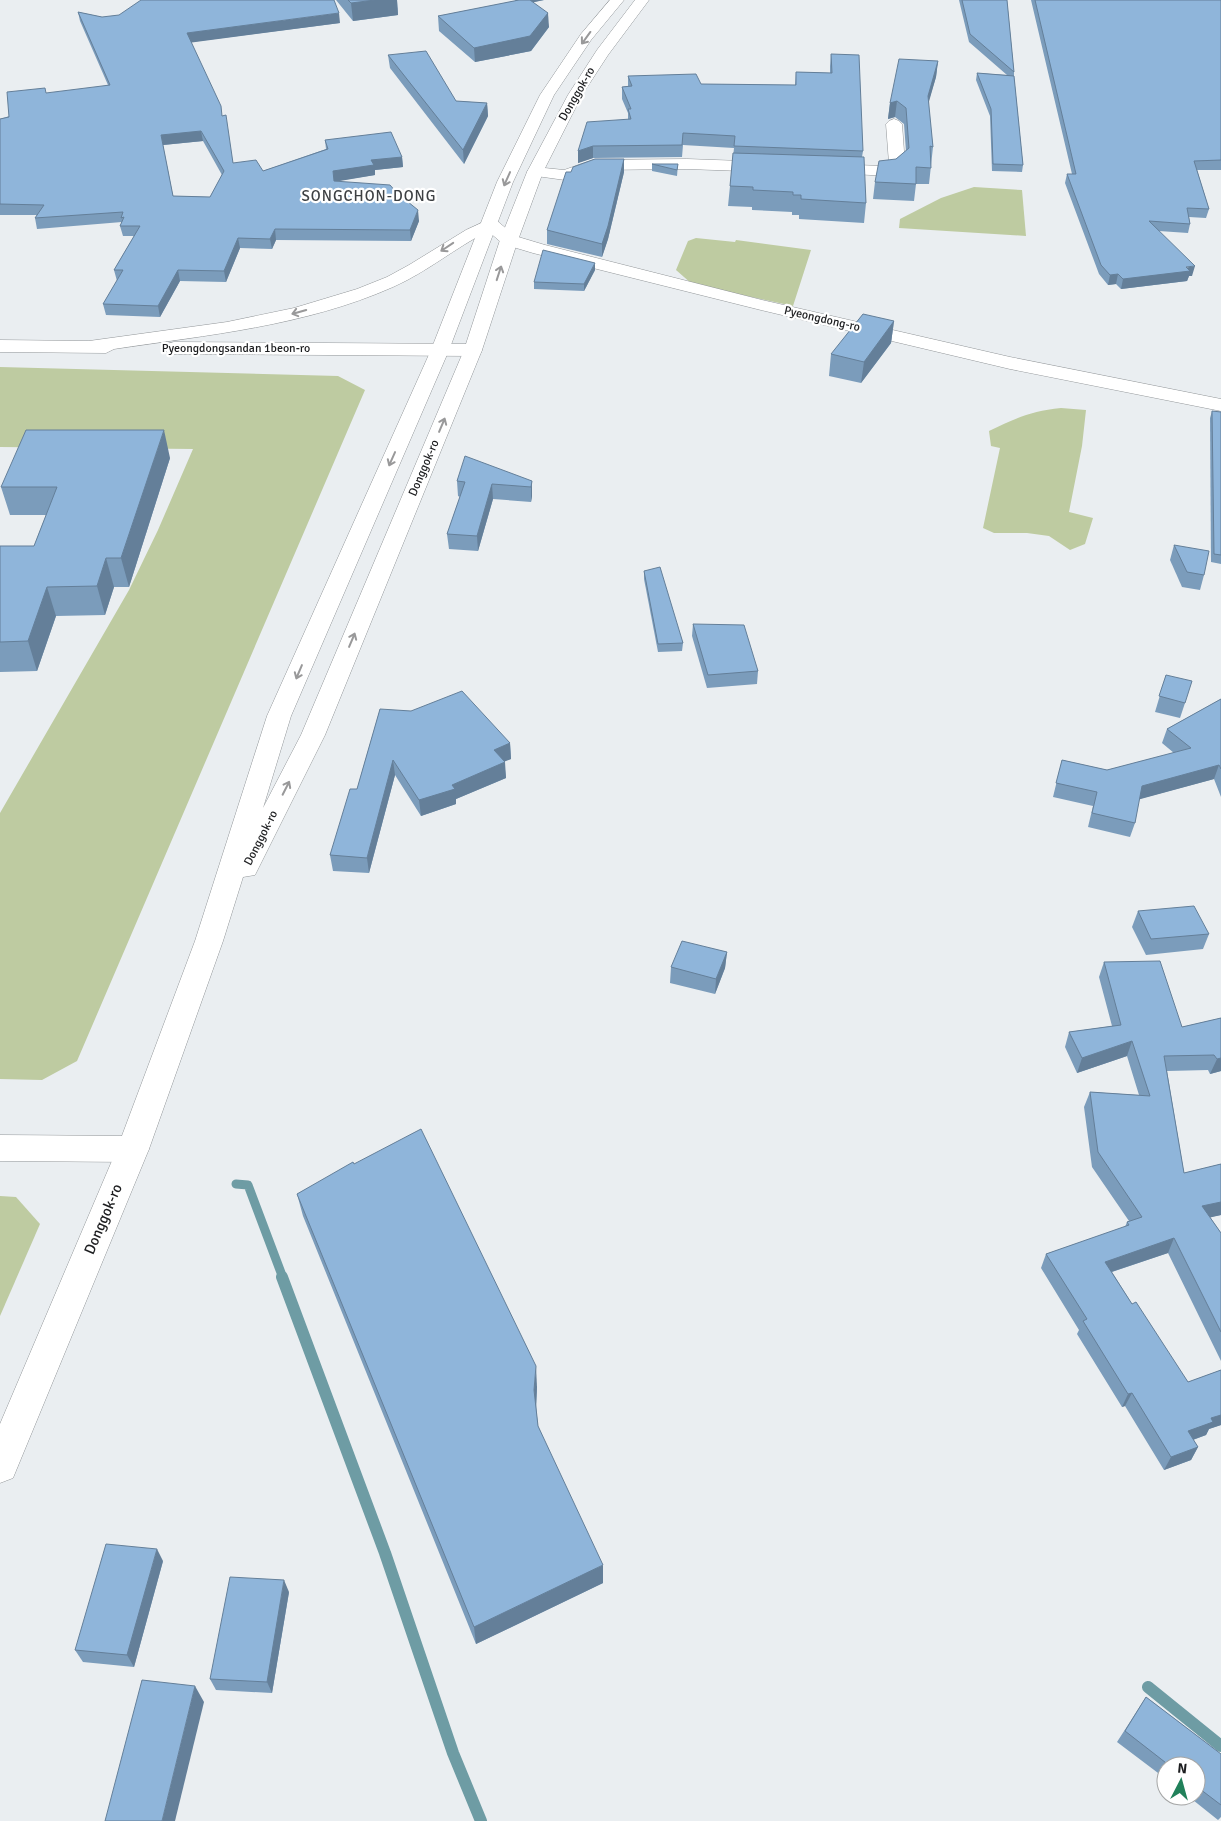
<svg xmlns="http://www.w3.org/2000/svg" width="1221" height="1821" font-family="Signika,sans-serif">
<rect width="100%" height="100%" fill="#eaeef1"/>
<!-- green -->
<g fill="#becba1">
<path d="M974,187L1022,190L1026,236L899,228L900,219L941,198Z"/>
<path d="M696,238L735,242L736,240L811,250L793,306L692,284L676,270L688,241Z"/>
<path d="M0,367L338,376L365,390L77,1061L42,1080L0,1079V813L129,590L158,530L193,449L0,447Z"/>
<path d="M1061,408L1086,410L1082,446L1069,512L1093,518L1085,544L1070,550L1049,536L1027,533H994L983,528L1000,448L991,446L989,431C1016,418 1031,411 1061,408Z"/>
<path d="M0,1196L16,1197L40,1224L0,1316Z"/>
</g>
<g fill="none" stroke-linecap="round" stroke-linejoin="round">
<!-- stream-far1 -->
<path stroke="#6e9ca4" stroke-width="9" d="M236,1184L248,1185L283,1278"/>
<!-- stream -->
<g stroke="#6e9ca4" stroke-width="12">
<path d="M282,1277L385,1553L453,1753L481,1821"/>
<path d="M1148,1687L1221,1746"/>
</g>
<!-- minor casing -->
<g stroke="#929699" stroke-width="1">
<g id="minor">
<path d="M894,119L899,121L902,124L905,165L893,174L887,176L821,172L819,169L821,166L827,164L884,166L889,163L886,124L889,121Z"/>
<path d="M687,159L769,162L775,164L777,167L775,170L769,172L687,169L595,170L565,180L529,175L527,172L529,169L535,167L564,170L593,160Z"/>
<path d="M490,219L496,220L515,236L545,245L762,300L1010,357L1221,399V411L1010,369L761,310L533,253L503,244L488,231C455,248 427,272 393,287C305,326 208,335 114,349L106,353L0,352V340L89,341L227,322L294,308L357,289L387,277L409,265L466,230Z"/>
<path d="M174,342L473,344L480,346L482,350L480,354L473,356L174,354L167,352L165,348L167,344Z"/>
<path d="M0,1135L133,1136L144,1140L149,1149L144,1158L133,1162L0,1161Z"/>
</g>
</g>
<!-- major casing -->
<g stroke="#929699" stroke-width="1">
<path id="major" d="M610,0H624L591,40L554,95L513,182L449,350L291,716L263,808L301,735L464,350L500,240L527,172L568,95L597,50L635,0H649L608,55L582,95L543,172L518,240L482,350L325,735L255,875L243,877L223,941L149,1149L13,1478L0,1483V1424L117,1149L195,941L267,716L431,350L497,182L540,95L581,34Z"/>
</g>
<!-- minor -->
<use href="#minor" fill="#fff" fill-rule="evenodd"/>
<!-- major -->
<use href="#major" fill="#fff" fill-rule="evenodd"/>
</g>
<!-- wall -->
<g fill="#7b9cbb" fill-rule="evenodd">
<path d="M336,0H397L398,15L353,21Z"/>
<path d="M515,0H544L533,2L549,27L531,51L475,62L439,31L438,16L515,1Z"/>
<path d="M959,0H1007L1014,72V76L1023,165L1022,172L992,171L990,116L976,80L977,73L1007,75L969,42Z"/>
<path d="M1031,0H1221V170H1197L1209,209L1206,218L1189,217L1190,224L1188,233L1159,231L1192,276H1189L1187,281L1121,289L1116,284L1108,285L1099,274L1065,183L1067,174H1072Z"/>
<path d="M78,12L102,17L340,23L191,42L222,116L233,163L263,171L326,149L325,140L402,157L403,167L375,170V175L336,181L419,221L411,241L276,240L272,249L240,248L226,282L180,281L160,317L106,315L103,304L117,281L114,270L134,236H123L120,226L122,222L37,229L35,218L37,215H0V119L108,85L80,21ZM203,141L222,175L210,197L173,196L163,145Z"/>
<path d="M831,54L863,151L862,157L866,203L864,223L799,219V215H792V212L752,210V207L728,206L730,186L734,148L683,145L682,157L593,158L578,163V151L628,120V113L622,99V87L628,86V76L701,84L795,85L796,72L830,73V66Z"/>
<path d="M388,55L456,101L487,103L488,116L464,164L390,68Z"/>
<path d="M938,61L936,77L928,103L933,147L929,184H916L914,201L873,199L875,182L896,159L906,151L904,124L895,117L888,119L890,103Z"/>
<path d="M624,159V172L608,239L602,257L547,244V230L571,172Z"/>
<path d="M652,164H678L677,176L652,171Z"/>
<path d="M595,270L584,291L534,289V282Z"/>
<path d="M894,321L891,343L861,383L829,376L831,354Z"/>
<path d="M1212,411L1221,412V564L1211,562L1210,418Z"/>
<path d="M170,458L129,587H114L105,615L56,616L37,671L0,672V546H34L46,515H10L1,487Z"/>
<path d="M457,481H532V496L531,502L493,499L478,551L449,549L447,534L460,497L458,496Z"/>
<path d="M1174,545L1204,575L1200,590L1182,587L1170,560Z"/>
<path d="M644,571L683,643L682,651L658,652L644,579Z"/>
<path d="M693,624L758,671L757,684L707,688L692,636Z"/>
<path d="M1166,675L1185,703L1180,718L1155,712Z"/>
<path d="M1221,699V797L1214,779L1139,799L1135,823L1130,837L1088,827L1093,806L1053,797L1062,760L1107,770L1174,753L1162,743L1167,729Z"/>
<path d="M380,709L510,743L511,759L504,761L506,778L456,799V804L421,816L395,775L369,873L333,871L330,855L357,789Z"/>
<path d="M1138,911L1209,934L1203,949L1146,955L1132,927Z"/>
<path d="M727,952L725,968L715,994L670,983L671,967Z"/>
<path d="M1104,962L1182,1027L1221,1018V1071L1210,1074L1208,1070L1167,1071L1184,1173L1221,1164V1215L1210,1217L1221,1233V1361L1168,1253L1112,1272L1132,1304L1188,1382L1221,1370V1425L1209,1429L1206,1435L1193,1440L1198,1447L1191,1460L1164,1470L1125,1406L1122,1407L1077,1334L1079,1330L1041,1268L1046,1254L1125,1227L1127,1222L1129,1221L1092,1167L1084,1107L1090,1092L1139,1095L1127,1056L1077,1073L1065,1047L1069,1032L1112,1026L1099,977Z"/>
<path d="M354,1164L537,1387L536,1406L538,1426L603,1583L476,1644L303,1216L297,1194Z"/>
<path d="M163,1561L134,1667L83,1662L75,1650Z"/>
<path d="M289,1592L272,1693L216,1690L210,1679Z"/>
<path d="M1146,1697L1221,1754V1817L1218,1820L1188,1796H1196V1766H1166V1779L1117,1742Z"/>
</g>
<!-- shaded-wall -->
<g fill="#647f99">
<path d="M375,0H397L398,15L353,21L351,3Z"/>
<path d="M521,0H544L521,5Z"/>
<path d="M339,13L340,23L188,43L187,33Z"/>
<path d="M548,13L549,27L531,51L475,62L474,48Z"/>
<path d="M938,61L936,77L926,112L928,96Z"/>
<path d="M897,101L895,117L888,119L890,103Z"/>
<path d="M487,103L488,116L464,164L463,150Z"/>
<path d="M201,131L203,141L163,145L161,135Z"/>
<path d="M593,146V158L578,163V151Z"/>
<path d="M402,157L403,167L375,170V175L334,182L335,191L333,171L371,160Z"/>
<path d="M624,159V172L608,239L602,257V244Z"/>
<path d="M418,210L419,221L411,241L410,230Z"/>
<path d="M275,229L276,240L272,249L270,239Z"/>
<path d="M238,238L240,248L226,282L224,271Z"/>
<path d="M595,263V270L584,291V284Z"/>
<path d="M1195,266L1192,276H1189L1187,281L1121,289L1123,279Z"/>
<path d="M178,270L180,281L160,317L158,306Z"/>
<path d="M1118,274L1116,284L1108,285L1110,275Z"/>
<path d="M894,321L891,343L861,383L864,362Z"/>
<path d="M164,430L170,458L129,587L121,558Z"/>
<path d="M532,481V496L531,502V487Z"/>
<path d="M492,484L493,499L478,551L477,536Z"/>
<path d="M106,558L114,587L105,615L97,586Z"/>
<path d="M47,587L56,616L37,671L28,641Z"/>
<path d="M510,743L511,759L495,765L494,750Z"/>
<path d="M393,760L395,775L369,873L367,858Z"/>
<path d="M505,762L506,778L456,799V804L421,816L419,800L452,785Z"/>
<path d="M1219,765L1214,779L1137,800L1142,786Z"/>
<path d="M727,952L725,968L715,994L716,979Z"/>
<path d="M1132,1041L1127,1056L1077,1073L1082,1058Z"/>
<path d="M1221,1058V1071L1210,1074L1217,1059Z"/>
<path d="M1221,1202V1215L1195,1221L1202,1206Z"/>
<path d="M1174,1238L1168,1253L1099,1276L1105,1262Z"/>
<path d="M536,1366L537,1387L536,1410L534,1390Z"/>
<path d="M1132,1393L1125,1406L1122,1407L1128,1394Z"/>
<path d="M1221,1415V1425L1209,1429L1206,1435L1181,1444L1188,1431L1211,1418Z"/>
<path d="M1198,1447L1191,1460L1164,1470L1171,1457Z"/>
<path d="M157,1549L163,1561L134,1667L127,1655Z"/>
<path d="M603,1565V1583L476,1644L474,1627Z"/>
<path d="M284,1580L289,1592L272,1693L267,1682Z"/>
<path d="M195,1686L204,1702L175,1821H162Z"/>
</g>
<!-- building -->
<g fill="#8fb5da" stroke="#647f99" fill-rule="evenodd">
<path d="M141,0H334L339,13L187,33L221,106L222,116L226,115L233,163L256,160L263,171L328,149L325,140L391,132L402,157L371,160L374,165L333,171L334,181L390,185L397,193L418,210L410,230L275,229L270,239L238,238L224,271L178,270L158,306L103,304L123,270H114L140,226H120L124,217L121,218L123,212L35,218L44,205L0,204V119L9,117L7,92L45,88L46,93L110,85L78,12L102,17L119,15ZM201,131L224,171L210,197L173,196L161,135Z"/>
<path d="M348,0H375L351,3Z"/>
<path d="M519,0H530L548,13L530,36L474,48L438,16Z"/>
<path d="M962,0H1007L1014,72L970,34Z"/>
<path d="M1035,0H1221V160L1194,161L1209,209L1187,208L1190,224L1149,221L1195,266L1186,267L1190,271L1123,279L1118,274L1110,275L1101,265L1067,174H1076Z"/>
<path d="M426,51L456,101L487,103L463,150L388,55Z"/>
<path d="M831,54L859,55L863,151L734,146L735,136L683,133L682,145L593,146L578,151L587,122L631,119L628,109H631L622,87L632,86L628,76L696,74L701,84L796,85V72L832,73Z"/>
<path d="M899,59L938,61L928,96L933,147L930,146L931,168L916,167V184L875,182L879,161L896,159L909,148L906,108L897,101L890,103Z"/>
<path d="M977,73L1014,76L1023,165L993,164L991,109Z"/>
<path d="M733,153L864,157L866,203L801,199V195H793V192L753,190V187L730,186Z"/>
<path d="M595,159H624L608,226L602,244L547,230L566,172H571L573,167Z"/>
<path d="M652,164H678L677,170Z"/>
<path d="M543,250L595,263L584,284L534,282Z"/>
<path d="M863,314L894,321L864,362L831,354Z"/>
<path d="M1212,411L1221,412V555L1214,554Z"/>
<path d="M26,430H164L121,558H106L97,586L47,587L28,641L0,642V546H34L57,487H1Z"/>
<path d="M465,456L532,481L531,487L492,484L477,536L447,534L465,482L457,481Z"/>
<path d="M1174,545L1209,551L1204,575L1187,572Z"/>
<path d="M660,567L683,643L658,644L644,571Z"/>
<path d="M693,624L744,625L758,671L708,675Z"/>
<path d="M1166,675L1192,681L1185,703L1159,696Z"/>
<path d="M462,691L510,743L494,750L505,762L452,785L455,789L419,800L393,760L367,858L330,855L350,789H357L380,709L411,711Z"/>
<path d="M1221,699V769L1219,765L1142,786L1135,823L1092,813L1097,792L1056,783L1062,760L1107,770L1191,748L1167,729Z"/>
<path d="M1194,906L1209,934L1151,939L1138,911Z"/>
<path d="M682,941L727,952L716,979L671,967Z"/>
<path d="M1160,961L1182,1027L1221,1018V1058L1217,1059L1214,1055L1164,1056L1184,1173L1221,1164V1202L1202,1206L1221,1233V1332L1174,1238L1105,1262L1132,1304L1136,1302L1188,1382L1221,1370V1415L1211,1418L1213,1422L1188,1431L1198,1447L1171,1457L1132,1393L1128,1394L1083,1321L1087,1319L1046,1254L1129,1225L1127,1222L1142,1217L1098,1152L1090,1092L1150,1096L1132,1041L1082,1058L1069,1032L1121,1025L1104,962Z"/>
<path d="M421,1129L536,1366L534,1390L538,1426L603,1565L474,1627L297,1194L353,1162L354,1164Z"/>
<path d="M106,1544L157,1549L127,1655L75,1650Z"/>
<path d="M230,1577L284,1580L267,1682L210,1679Z"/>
<path d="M142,1680L195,1686L162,1821H105Z"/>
<path d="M1146,1697L1221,1754V1805L1196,1786V1766H1170L1125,1731Z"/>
</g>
<!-- one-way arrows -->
<defs><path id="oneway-shaft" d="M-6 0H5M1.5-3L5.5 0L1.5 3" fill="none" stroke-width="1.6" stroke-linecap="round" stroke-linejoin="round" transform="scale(1.25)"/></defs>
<g stroke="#99999a">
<use href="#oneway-shaft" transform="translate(586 38) rotate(126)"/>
<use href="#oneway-shaft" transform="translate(507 179) rotate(114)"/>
<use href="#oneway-shaft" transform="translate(447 247) rotate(146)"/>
<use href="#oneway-shaft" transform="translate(499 273) rotate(-72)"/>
<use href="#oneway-shaft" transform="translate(299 312) rotate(164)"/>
<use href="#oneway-shaft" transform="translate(442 425) rotate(-67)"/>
<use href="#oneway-shaft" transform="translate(392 459) rotate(114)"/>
<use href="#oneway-shaft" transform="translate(352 640) rotate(-67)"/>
<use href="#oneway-shaft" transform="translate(299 672) rotate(113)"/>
<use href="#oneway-shaft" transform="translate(286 788) rotate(-63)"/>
</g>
<g text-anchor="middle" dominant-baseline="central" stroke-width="4.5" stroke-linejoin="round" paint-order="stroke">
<!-- far-street labels -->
<g font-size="12" fill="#1c1d1f" stroke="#fff">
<text transform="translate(577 94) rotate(-60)">Donggok-ro</text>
<text transform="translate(822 319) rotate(13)">Pyeongdong-ro</text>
<text x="236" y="348">Pyeongdongsandan 1beon-ro</text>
<text transform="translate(424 468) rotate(-67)">Donggok-ro</text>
<text transform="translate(261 838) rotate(-63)">Donggok-ro</text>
</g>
<!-- far-quarter labels -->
<g font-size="15" letter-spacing="1" fill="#3d4043" stroke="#fff">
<text x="369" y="196">SONGCHON-DONG</text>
</g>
<!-- street labels -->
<g font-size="15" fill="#1c1d1f" stroke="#fff">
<text transform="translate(103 1219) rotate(-67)">Donggok-ro</text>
</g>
</g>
<!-- north arrow -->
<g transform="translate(1181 1781) rotate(6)"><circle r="24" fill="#ffffff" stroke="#a4a5a5"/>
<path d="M0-4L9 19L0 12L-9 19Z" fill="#21815a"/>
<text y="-8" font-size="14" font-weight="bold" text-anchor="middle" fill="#1c1d1f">N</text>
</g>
</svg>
